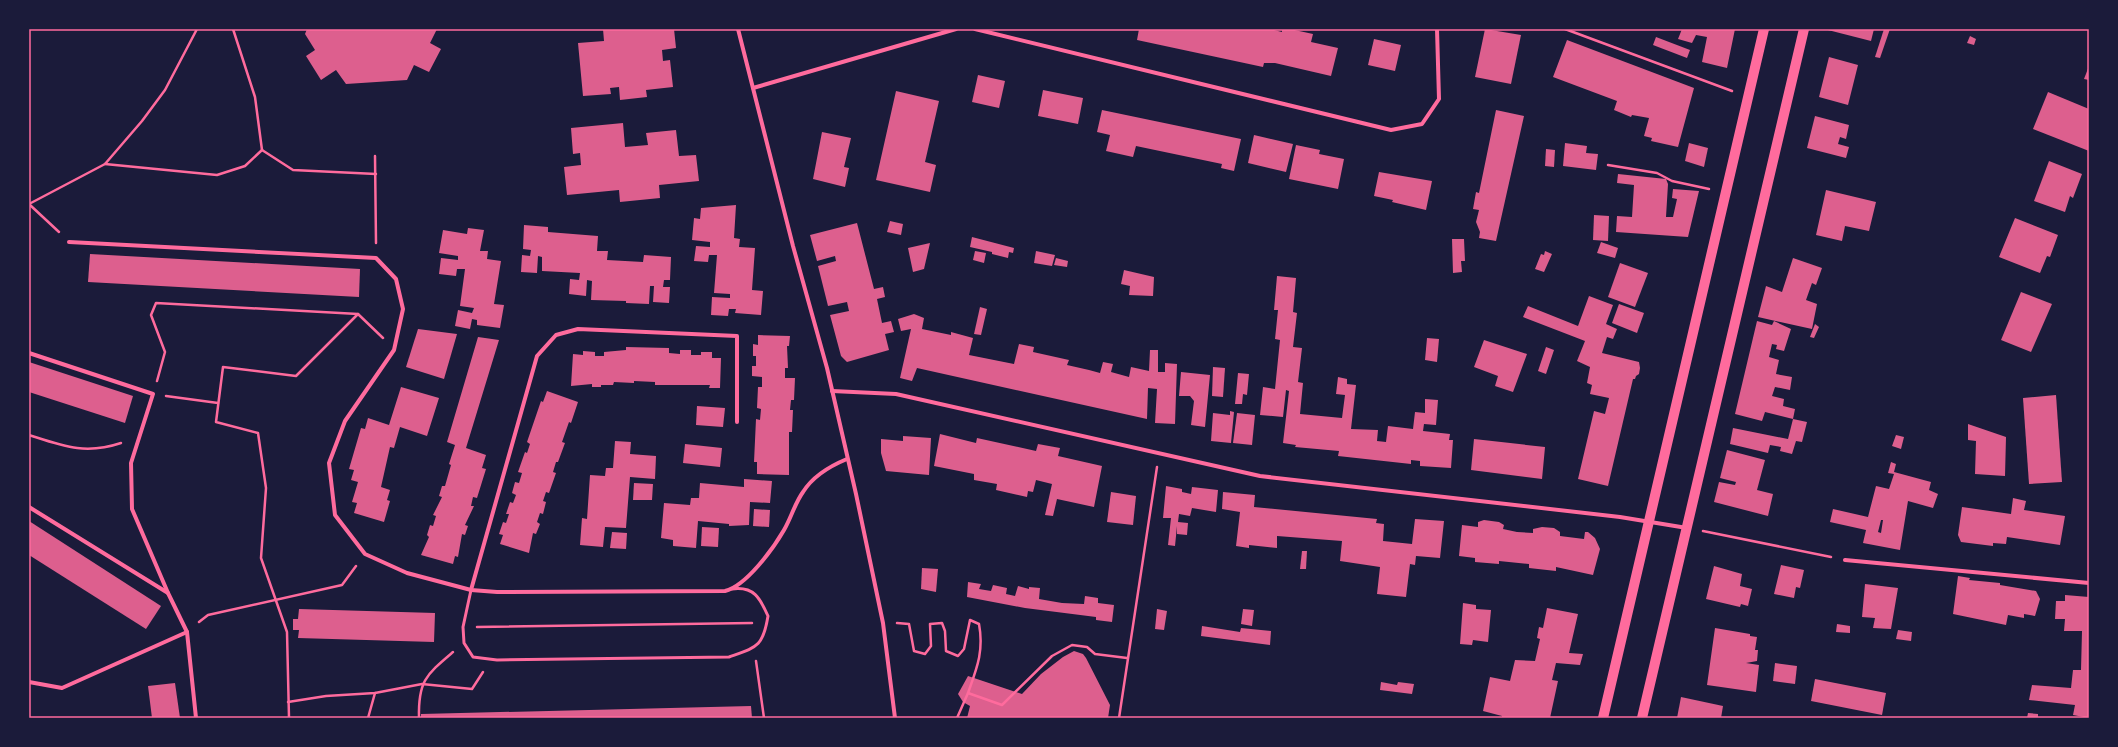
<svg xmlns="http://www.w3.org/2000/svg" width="2118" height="747" font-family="'Exo 2',sans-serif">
<rect width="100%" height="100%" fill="#1b1b3a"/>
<!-- building -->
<g fill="#dd5f8e" fill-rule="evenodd">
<path d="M307,29H437L430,43L441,49L429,72L414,65L407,80L346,84L336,70L321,80L306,56L315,50L305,34Z"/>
<path d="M603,29H674L676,48L662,50L663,61L670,60L673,87L646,90L647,97L620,100L619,87L610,88L611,94L583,96L578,43L604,41Z"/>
<path d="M1139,29H1270L1282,32V29H1290L1313,34L1311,42L1338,48L1331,76L1275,63H1264L1263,67L1137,40Z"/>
<path d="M1485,29L1521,35L1511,84L1475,77Z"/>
<path d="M1682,29H1735L1727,68L1702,62L1707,37L1696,35L1692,43L1678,39Z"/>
<path d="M1824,29H1874L1871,41Z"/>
<path d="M1884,29H1890L1880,58L1875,57Z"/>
<path d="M1970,36L1976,39L1974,45L1967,43Z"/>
<path d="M1656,37L1690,50L1687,58L1653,45Z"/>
<path d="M1374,39L1401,45L1395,71L1368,65Z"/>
<path d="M1567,40L1694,88L1678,147L1651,141L1652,138L1644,136L1649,118L1632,115L1631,117L1614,110L1617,101L1553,77Z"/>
<path d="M1829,57L1858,65L1848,105L1819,97Z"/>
<path d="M2089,66V80L2084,79Z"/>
<path d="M978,75L1005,81L999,108L972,102Z"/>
<path d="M1043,90L1083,98L1078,124L1038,116Z"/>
<path d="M896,91L939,101L925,162L936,165L930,192L876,180Z"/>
<path d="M2048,92L2089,109V151L2033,129Z"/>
<path d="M1102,110L1241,139L1234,171L1221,168L1222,164L1136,146L1133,157L1106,151L1110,135L1097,132Z"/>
<path d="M1496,110L1524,116L1496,241L1479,238L1480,232L1476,222L1479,210L1473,209L1476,192L1479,193Z"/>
<path d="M1815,116L1849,125L1846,139L1840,137L1838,144L1849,147L1846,158L1807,148Z"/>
<path d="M623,123L625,147L648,145L646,133L676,130L679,156L696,155L699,181L659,185L660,198L620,202L619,190L567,195L564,167L581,165L580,153L573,154L571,128Z"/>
<path d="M822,132L851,138L844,167L849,168L845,187L813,179Z"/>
<path d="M1254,135L1293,144L1286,172L1248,163Z"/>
<path d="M1565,143L1587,146L1586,153L1598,154L1596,170L1563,166Z"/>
<path d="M1689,143L1708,148L1704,167L1685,161Z"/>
<path d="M1296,145L1320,150L1319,154L1344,159L1338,189L1289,179Z"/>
<path d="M1546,149L1555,150L1554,167L1545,166Z"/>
<path d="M2049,161L2082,174L2073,198L2070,196L2065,212L2034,201Z"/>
<path d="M1379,172L1432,181L1426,210L1392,202L1393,200L1374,196Z"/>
<path d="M1618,174L1666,179L1668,184L1666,217H1673L1677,199L1672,198L1673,189L1699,191L1688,237L1616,232L1617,216L1632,217L1634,185L1617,183Z"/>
<path d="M1826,190L1876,202L1869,231L1845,226L1842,241L1816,235Z"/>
<path d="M736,205L734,238L740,239L739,247L755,248L752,290L763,291L761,315L735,313L736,309H729L728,316L711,315L712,297L730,298V294L714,293L717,255H709L708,262L694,261L696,246L710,247V242L692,240L694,218L700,219L701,208Z"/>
<path d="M1594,215L1609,216L1608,241L1593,240Z"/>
<path d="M2015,218L2058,235L2050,257L2047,256L2040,273L1999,257Z"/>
<path d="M890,221L903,224L901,235L887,232Z"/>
<path d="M857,223L874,289L883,287L885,297L877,299L882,323L891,321L894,332L885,334L889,350L847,362L841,356L830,315L849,311L847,302L828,306L818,266L836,261L835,256L817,261L810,235Z"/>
<path d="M524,225L548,227V232L598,236L597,251H608L607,260L643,262L644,255L671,257L670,280H664L663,287H670L669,303L653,302L654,286H650L649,304L626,303V301L591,300L592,281L587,280L586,296L569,294L570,279L579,280L580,273L542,271V257L538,256L537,273L521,272L522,255L530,256L531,250L523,249Z"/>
<path d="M468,228L484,230L480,251H488L487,259L501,261L494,304L504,305L500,328L477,325V320L472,319L470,329L455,326L458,310L472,313L474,308L460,306L465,269H457L456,276L439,274L441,258L458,260V256L439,253L443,230L467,234Z"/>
<path d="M972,237L1014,248L1013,253L1009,252L1008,258L992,254V252L970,247Z"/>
<path d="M1452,239H1464L1465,261H1461L1462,272L1453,273Z"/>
<path d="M1601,242L1618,248L1615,258L1597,253Z"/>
<path d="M930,243L924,269L913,272L908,248Z"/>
<path d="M975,251L986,253L984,263L973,260Z"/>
<path d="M1036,251L1055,255L1052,266L1034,263Z"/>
<path d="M1545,251L1552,254L1544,272L1535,269L1541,254L1544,255Z"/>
<path d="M90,254L360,269L359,297L88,282Z"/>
<path d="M1056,258L1068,261L1067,267L1054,265Z"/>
<path d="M1793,258L1822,268L1816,285L1812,283L1806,300L1817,304L1812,329L1758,317L1766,286L1782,292Z"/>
<path d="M1620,263L1648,273L1635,307L1608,297Z"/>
<path d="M1124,270L1154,277L1153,296L1129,295L1130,286L1121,284Z"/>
<path d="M1277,276L1296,278L1293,312L1297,313L1293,347L1302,348L1298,382L1303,383L1300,414L1342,418L1345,395L1336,394L1338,377L1347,379V384L1356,385L1351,429L1378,430L1377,441L1386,442L1388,426L1413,429L1415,412L1425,413V399L1438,400L1436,425L1424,424L1423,431L1450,434L1449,440H1453L1451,468L1420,466V461L1411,460V464L1338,456L1339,451L1295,447L1296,445L1283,443L1289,391L1286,390L1283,417L1260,415L1263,387L1275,389L1280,340L1275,339L1278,310H1274Z"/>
<path d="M2021,292L2052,304L2031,352L2001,340Z"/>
<path d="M1589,296L1613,305L1606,324L1617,329L1613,339L1607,337L1602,353L1639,362L1640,368L1639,374L1636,376L1635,379H1633L1608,486L1578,479L1594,411L1605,414L1609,398L1590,394L1592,385L1587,383L1590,367L1577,361L1585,341L1523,317L1528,306L1578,326Z"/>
<path d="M1619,304L1644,313L1637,333L1612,323Z"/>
<path d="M980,307L987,309L981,335L974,334Z"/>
<path d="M914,314L924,318L922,329L951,335V332L973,338L969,355L1014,364L1019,344L1034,347L1033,352L1069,360L1067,365L1089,370L1100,373L1103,362L1113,364L1111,372L1129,377L1131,367L1149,371L1150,350H1158V372H1165V363L1177,364L1175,424L1155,423L1157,389L1148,388L1147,419L917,368L912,381L900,378L911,329L901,331L898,319Z"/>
<path d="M1757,321L1772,325L1774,321L1791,329L1784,351L1776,349L1777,345L1772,344L1769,357L1779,360L1776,374L1792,377L1790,390L1775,387L1772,396L1784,399L1783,406L1795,409L1793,419L1807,422L1802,442L1796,441L1792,454L1780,451L1781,447L1770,445L1768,453L1730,444L1733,428L1788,439L1793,419L1765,412L1762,421L1735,414Z"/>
<path d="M1815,324L1819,327L1814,338L1810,337Z"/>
<path d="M418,329L457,334L444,379L406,367Z"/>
<path d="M758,335L790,336L789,346H787L788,368H785V378H795L794,400H791L790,410H793L792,432H789V475L757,474V462H754L756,419L760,420L761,409L757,408L758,387H762V377L752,376V366H756V356H753V344L758,345Z"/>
<path d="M478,337L499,340L466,448L486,455L482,468L486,469L477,498L473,497L471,506H474L465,525L468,526L465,535L462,534L458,557L455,556L453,564L421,555L429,537L427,535L430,525L433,526L436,516L433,515L442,497L439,496L442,486H445L451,465L449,464L455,445L447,442Z"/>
<path d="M1427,338L1439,339L1437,362L1425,360Z"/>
<path d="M1484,340L1527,354L1513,392L1495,386L1498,376L1474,367Z"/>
<path d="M626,347L669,348V353L680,354V350H691V355H701V352H712V358H721L720,388H709L710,385H655V382L634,381V383L614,382L613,385H601V387H592V384L571,386L573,354L583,355V351L595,352V356H604V352L626,350Z"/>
<path d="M1546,347L1554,350L1546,374L1538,371Z"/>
<path d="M29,362L133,396L125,423L29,392Z"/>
<path d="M1213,367L1225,368L1223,397L1212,396Z"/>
<path d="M1181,372L1210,375L1205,427L1191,425L1194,401L1190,396H1179Z"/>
<path d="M1238,373L1249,374L1247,395L1243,394L1242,404H1235Z"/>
<path d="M401,387L439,398L427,436L400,427L394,448L390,447L381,487L390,490L387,500L390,501L384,522L354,513L357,503L352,502L358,482L351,480L354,470L349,469L361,428L365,429L368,418L389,425Z"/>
<path d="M547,391L578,402L571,423L569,422L562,442L565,443L558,462H556L553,472L556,473L549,493L546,492L543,501L546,502L543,514L540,513L537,522L540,524L536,534L533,533L529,553L500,544L503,535L499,534L503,522L506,523L509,514H506L510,502L513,503L516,495L512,493L515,482L519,483L522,473L518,472L525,452L527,453L530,444L527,442L541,401L543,402Z"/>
<path d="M2056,395L2062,482L2029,484L2023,398Z"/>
<path d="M697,406L725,408L723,427L696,425Z"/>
<path d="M1230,411L1234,412L1231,443L1211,441L1213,413L1230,415Z"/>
<path d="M1237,413L1255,415L1252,445L1233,443Z"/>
<path d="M1968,424L2006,437L2005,476L1975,474L1976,441L1968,440Z"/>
<path d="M940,434L976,443L977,438L1036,451L1038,444L1060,448L1058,456L1102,466L1094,507L1057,499L1053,516L1045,515L1052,484L1036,480L1033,492L1028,491L1027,497L996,490L997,484L974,480V474L934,466Z"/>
<path d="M1896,435L1904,437L1901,449L1892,446Z"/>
<path d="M903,436L931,438L929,475L886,471L881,453V439L903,441Z"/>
<path d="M1474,439L1545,447L1542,479L1471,470Z"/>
<path d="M615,441L631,442L630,454L656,456L655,479L630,477L626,528L605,527L603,547L580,545L582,518L587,519L590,475L605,476L606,468H613Z"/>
<path d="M685,444L722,448L720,467L683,463Z"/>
<path d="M1727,450L1765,460L1757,490L1773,494L1768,516L1714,502L1719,482L1735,485L1736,482L1720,478Z"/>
<path d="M1891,462L1896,464L1894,472L1931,482L1929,490L1938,494L1933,508L1908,501L1900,550L1863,543L1866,530L1830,522L1833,509L1868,517L1876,486L1889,489L1894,474L1888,473ZM1881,520H1883L1881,533L1878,532Z"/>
<path d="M744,479L772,481L770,503L750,502L749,525L729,526V524L698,521L696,548L673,546V540L661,538L664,503L690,505L691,498H699L700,483L744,487Z"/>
<path d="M634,483L653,484L652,500H633Z"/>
<path d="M1166,486L1182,489V492L1191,494L1192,487L1218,490L1216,512L1192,508L1190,516L1179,514L1178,522L1188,523L1187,535L1177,534V526L1175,546L1168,545L1171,518H1163Z"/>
<path d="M1111,492L1136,496L1133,525L1107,522Z"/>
<path d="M1223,492L1255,495L1254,507L1377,519L1376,523L1384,524L1383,541L1412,544L1415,519L1444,521L1440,558L1416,556L1415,565L1410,564L1406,597L1377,594L1380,567L1340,561L1342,541L1277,536V548L1249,545V548L1236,546L1240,512L1222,509Z"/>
<path d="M2013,498L2026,501L2024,510L2065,516L2060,545L2007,537L2006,544L1993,543V546L1961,542L1958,535L1962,507L2011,514Z"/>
<path d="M754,509L770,510L769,527L753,526Z"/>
<path d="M1484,520L1499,522L1504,525L1503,529L1517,532L1533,533V529L1542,527L1554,528L1560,532V536L1584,539L1585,532H1588L1595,538L1600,549L1593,575L1556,567V571L1529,568V564L1499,561V564L1475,562V558L1459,556L1462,525L1478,527V522Z"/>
<path d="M29,521L161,606L146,629L29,555Z"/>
<path d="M702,527L719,528L718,547L701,546Z"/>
<path d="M612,532L627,533L626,549L610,548Z"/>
<path d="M1302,551H1307L1306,569H1300Z"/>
<path d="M1781,565L1804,570L1800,588L1796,587L1794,598L1774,594Z"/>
<path d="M1714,566L1742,574L1740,586L1752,589L1748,606L1741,604L1740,607L1706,599Z"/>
<path d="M922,568L938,569L936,592L921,589Z"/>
<path d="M1958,576L1970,578L1969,580L2000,583V585L2036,591L2040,599L2035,616L2024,614V618L2008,615L2006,625L1953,614Z"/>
<path d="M968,582L981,584L979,589L991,591L993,585L1007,588L1006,594L1015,596L1018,586L1029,589V587L1040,588L1039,599L1062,603L1084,604L1085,596L1098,598V603L1114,605L1112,622L1096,620V617L1025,608L967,597Z"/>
<path d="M1865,584L1898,588L1891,629L1873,628L1875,618L1862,617Z"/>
<path d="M2065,595L2089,597V718L2073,715L2075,705L2029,700L2032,685L2071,688L2073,670H2081L2082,631H2064L2065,619H2055L2056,601H2065Z"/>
<path d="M1463,603L1476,605V609L1491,610L1488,642L1473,640L1472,645L1460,644Z"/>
<path d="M1547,608L1578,614L1569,653L1583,654L1580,665L1556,663L1552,680L1558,681L1550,718H1502V716L1483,711L1490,677L1510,681L1515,660L1535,661L1540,639L1537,638L1539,627L1543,628Z"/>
<path d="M299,609L435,613L434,642L298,638L299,630H293V619H298Z"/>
<path d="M1157,609L1167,611L1164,630L1155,629Z"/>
<path d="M1243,609L1254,610L1252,626L1241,624Z"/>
<path d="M1837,624L1850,626V633L1836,632Z"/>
<path d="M1202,626L1240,632L1241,628L1271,631L1270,645L1201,636Z"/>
<path d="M1715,628L1750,634V636L1757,637L1755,650H1758L1757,661L1746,663L1759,665L1756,692L1707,685Z"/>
<path d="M1898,630L1912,632L1911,641L1896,639Z"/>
<path d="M1074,651L1083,654L1086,658L1110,705L1108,718H967L970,706L963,702L958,694L968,676L1022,694L1041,674L1063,657Z"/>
<path d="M1775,663L1797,666L1795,684L1773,681Z"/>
<path d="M1815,679L1886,693L1882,715L1811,701Z"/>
<path d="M1381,682L1397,685L1398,682L1414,684L1412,694L1380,690Z"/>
<path d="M175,683L180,718H152L148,686Z"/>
<path d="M1681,697L1723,706L1721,718H1677Z"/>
<path d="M751,706L752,718H421V714Z"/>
<path d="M2028,713L2038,714V718H2027Z"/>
</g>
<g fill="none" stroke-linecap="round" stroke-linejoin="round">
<!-- path -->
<g stroke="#ff6b9d" stroke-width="2.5">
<path d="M1565,29L1732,91"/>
<path d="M262,150L293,170L376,174"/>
<path d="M375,156L376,243"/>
<path d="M105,164L217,175L245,166L262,150L255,97L233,29"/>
<path d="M1608,165L1657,173L1672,181L1709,189"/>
<path d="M29,204L105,164L142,121L165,90L197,29"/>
<path d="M30,205L59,232"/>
<path d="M157,381L165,352L151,315L156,303L358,314L383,338"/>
<path d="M166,396L218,403"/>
<path d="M29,435C63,446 85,455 121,443"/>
<path d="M1703,531L1831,557"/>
<path d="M199,622L208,615L342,585L356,566"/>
<path d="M897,623L909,624L914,651L925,654L931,646L930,624L942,623L945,631L946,651L958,656L964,649L970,620L979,624C984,651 977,668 968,693"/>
<path d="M477,627L752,623"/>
<path d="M756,661L764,718"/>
<path d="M288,702L326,696L375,693L422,684L472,689L483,672"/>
<path d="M289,718L287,632L261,558L266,488L258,433L216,422L223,367L296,376L358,314"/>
<path d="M368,718L375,693"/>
<path d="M419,718C418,681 426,675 453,652"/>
<path d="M957,718L968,693L1002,705L1052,656L1072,645L1087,647L1095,654L1127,658"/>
<path d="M1119,718L1157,467"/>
</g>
<!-- service -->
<path stroke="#ff6b9d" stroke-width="3" d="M471,590L463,627L464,643L473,657L497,660L729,657C757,647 763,647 768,616C760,598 754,586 732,589"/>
<!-- minor -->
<g stroke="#ff6b9d" stroke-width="4">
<path d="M738,29L793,246L827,368L856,494L883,623L895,718"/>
<path d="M975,29L1391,130L1422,124L1439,99L1437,29"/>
<path d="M753,88L956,29"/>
<path d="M69,242L376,258L396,279L403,309L394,350L345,421L329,463L335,515L365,554L407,573L471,590L497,592L725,591C746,586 773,549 784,530C791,518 795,503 803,492C813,476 830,466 847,459"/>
<path d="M29,353L153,394L131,463L132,509L168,593L187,632L196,718"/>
<path d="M832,391L896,394L1260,476L1620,517L1687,528"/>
<path d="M29,507L168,593"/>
<path d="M1845,560L2089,583"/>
<path d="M471,590L537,356L556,335L578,329L737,336V422"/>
<path d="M29,682L62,688L187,632"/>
</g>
<!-- primary -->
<g stroke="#ff6b9d" stroke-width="10">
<path d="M1603,718L1764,29"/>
<path d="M1642,718L1804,29"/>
</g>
</g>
<!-- border -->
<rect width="2118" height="747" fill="none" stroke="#1b1b3a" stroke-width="60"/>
<rect x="30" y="30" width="2058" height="687" fill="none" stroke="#ff6b9d" stroke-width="1.5"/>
</svg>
